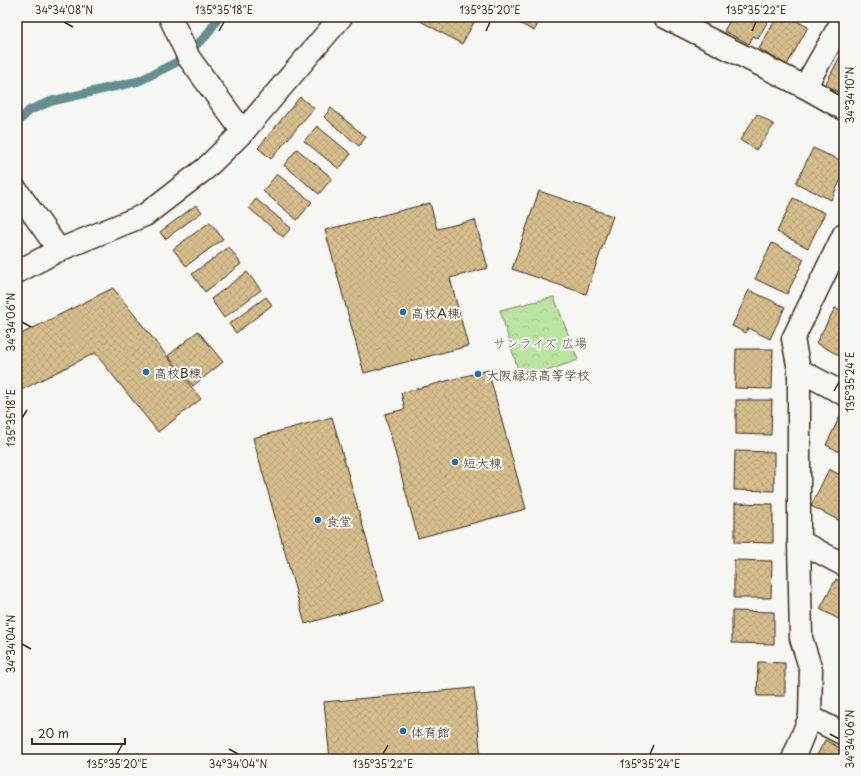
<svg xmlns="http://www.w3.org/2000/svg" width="861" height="776" font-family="'Playpen Sans','Klee One',sans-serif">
<defs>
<pattern id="park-crowns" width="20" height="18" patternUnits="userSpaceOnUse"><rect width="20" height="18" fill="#bbe4a1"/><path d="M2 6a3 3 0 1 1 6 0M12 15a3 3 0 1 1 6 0" fill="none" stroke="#a2c48a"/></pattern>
<pattern id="building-cross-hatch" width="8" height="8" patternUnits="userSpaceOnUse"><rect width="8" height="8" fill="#d6be8d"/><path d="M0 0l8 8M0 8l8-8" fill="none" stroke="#b9a379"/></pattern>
</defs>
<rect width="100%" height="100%" fill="#f6f6f2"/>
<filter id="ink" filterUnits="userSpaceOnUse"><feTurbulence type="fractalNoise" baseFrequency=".025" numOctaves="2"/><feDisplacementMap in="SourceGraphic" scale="8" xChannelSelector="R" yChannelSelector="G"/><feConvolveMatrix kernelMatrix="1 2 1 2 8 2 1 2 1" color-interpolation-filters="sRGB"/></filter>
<g filter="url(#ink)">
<!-- park -->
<path fill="url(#park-crowns)" stroke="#7b8760" d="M554,297L578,360L521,380L500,310Z"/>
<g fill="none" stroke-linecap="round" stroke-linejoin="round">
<!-- stream -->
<path stroke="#658e91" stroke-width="9" d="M17,123L30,110L52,101L139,81L177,62L206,36L219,17"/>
</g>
<!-- building -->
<g fill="url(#building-cross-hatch)" stroke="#3b2a1e">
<path d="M413,17H477L462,44Z"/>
<path d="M508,17H542L534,31Z"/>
<path d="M732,17H770L758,39L753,36L749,44L724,31Z"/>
<path d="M777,17H789L808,27L787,65L759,49Z"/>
<path d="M844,49V97L824,87Z"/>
<path d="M300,97L314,108L271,159L258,148Z"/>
<path d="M331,108L366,137L359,146L324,117Z"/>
<path d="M757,114L774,125L756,150L740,140Z"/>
<path d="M317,126L351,154L339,169L304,141Z"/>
<path d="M813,148L844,162V173L831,200L796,183Z"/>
<path d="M297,149L332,178L319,194L284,165Z"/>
<path d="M277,174L312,202L297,220L263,191Z"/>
<path d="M539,191L613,216L586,294L512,269Z"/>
<path d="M793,198L825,213L808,248L777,232Z"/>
<path d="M256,199L291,228L283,237L249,208Z"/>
<path d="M430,203L437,229L475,220L488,268L450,278L468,346L364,373L325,230Z"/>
<path d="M196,205L202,212L165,239L160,232Z"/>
<path d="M210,222L223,239L186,266L173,249Z"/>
<path d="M772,243L804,259L787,294L755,279Z"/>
<path d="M229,247L241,264L205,292L192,274Z"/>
<path d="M247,272L261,290L224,318L211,299Z"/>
<path d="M113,288L201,399L158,432L95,353L17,392V336Z"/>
<path d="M749,290L785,307L770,339L748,328L746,333L732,326Z"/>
<path d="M266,297L272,305L236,333L229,324Z"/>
<path d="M835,308L844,313V358L816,343Z"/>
<path d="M198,331L223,362L193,386L168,356Z"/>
<path d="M736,349H773L772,389L735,388Z"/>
<path d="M488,370L526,509L418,538L385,414L405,409L401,393Z"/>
<path d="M736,400H772L771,435L736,434Z"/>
<path d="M843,410L844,411V454L826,445Z"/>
<path d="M332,417L384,601L305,624L253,438Z"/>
<path d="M735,451L774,452V491L734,490Z"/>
<path d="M829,469L844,477V523L811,506Z"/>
<path d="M735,503L773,504V543L735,542Z"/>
<path d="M734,560L772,561L771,598H734Z"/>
<path d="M836,579L844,583V622L820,609Z"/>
<path d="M732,611L774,612V644L732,643Z"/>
<path d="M758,662L785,663V696H757Z"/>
<path d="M474,688L481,759H330L324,702Z"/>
<path d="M825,740L844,750V759H815Z"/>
</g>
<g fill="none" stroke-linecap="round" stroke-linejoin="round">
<!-- street casing -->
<g stroke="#3b2a1e" stroke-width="25">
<g id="street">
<path d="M170,17L189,58L243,132"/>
<path d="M665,17L805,87L844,109"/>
<path d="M805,87L844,18"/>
<path d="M17,191L59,250"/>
<path d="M17,272L59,250L145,215L205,169L243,132L341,17"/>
<path d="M799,370L844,394"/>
<path d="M799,541L844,565"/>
<path d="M810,717L844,734"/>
<path d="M793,759L810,717L811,670L801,638L799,541V370L793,339L844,234"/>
</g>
</g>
<!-- street -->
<use href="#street" stroke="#f6f6f2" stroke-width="22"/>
</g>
</g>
<!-- ticks -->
<path fill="none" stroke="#3b2a1e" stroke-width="1.5" d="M64,22L73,27M219,31L224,22M486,31L490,22M752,31L756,22M830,90L839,95M22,322L31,327M834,391L839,382M22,418L27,410M22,644L31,649M830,734L839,739M229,749L238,754M117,754L122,745M383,754L388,745M650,754L654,745"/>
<!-- markers -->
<g fill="#1f6fb2" stroke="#f6f6f2" stroke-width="1.5">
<circle cx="403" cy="312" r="4"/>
<circle cx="146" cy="372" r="4"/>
<circle cx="478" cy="374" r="4"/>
<circle cx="455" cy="462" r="4"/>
<circle cx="318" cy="520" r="4"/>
<circle cx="403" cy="731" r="4"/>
</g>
<g text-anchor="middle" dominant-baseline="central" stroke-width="4" stroke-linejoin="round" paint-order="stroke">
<!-- poi labels -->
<g font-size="13" fill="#3b2a1e" stroke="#f6f6f2" text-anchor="start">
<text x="411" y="312">高校A棟</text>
<text x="154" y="372">高校B棟</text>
<text x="486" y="374">大阪緑涼高等学校</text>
<text x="463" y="462">短大棟</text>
<text x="326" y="520">食堂</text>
<text x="411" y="731">体育館</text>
</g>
<!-- park labels -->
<g font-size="13" fill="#5b583f" stroke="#f6f6f2">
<text x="540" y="342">サンライズ 広場</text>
</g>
</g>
<!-- margin -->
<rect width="861" height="776" fill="none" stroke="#f6f6f2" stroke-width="44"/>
<!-- scale -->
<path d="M32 738v6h93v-6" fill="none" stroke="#3b2a1e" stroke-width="2"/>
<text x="38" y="738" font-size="12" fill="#3b2a1e" stroke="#f6f6f2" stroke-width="3" paint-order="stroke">20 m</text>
<rect x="22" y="22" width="817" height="732" fill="none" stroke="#3b2a1e" stroke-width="1.5"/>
<g font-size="10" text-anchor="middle" fill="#3b2a1e">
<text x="64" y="14">34°34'08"N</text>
<text x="224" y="14">135°35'18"E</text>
<text x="490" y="14">135°35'20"E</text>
<text x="756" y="14">135°35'22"E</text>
<text transform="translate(850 95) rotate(-90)" y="4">34°34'10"N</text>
<text transform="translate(11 322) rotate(-90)" y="4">34°34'06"N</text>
<text transform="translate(850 382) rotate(-90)" y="4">135°35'24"E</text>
<text transform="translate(11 418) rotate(-90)" y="4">135°35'18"E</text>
<text transform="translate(11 644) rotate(-90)" y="4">34°34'04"N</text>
<text transform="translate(850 739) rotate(-90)" y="4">34°34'06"N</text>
<text x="117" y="768">135°35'20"E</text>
<text x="238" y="768">34°34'04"N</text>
<text x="383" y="768">135°35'22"E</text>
<text x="650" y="768">135°35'24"E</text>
</g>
</svg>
